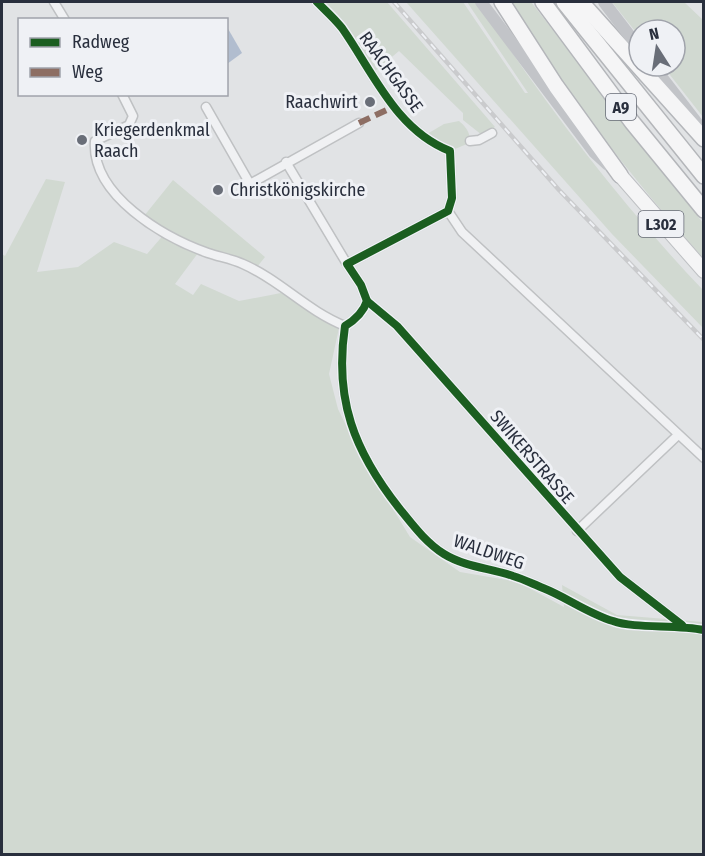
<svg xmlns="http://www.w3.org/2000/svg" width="705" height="856" font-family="'Fira Sans Condensed',sans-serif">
<rect width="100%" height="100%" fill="#e1e3e5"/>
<!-- green -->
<g fill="#d1d9d1">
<path d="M324,2H387L495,127L482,135L463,120V113L399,51L375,71L350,33Z"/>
<path d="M406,2H463L525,93H528L467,2H478C544,103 619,202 703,290V328L612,234Z"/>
<path d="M509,2H531L703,223V258C632,178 566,94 509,2Z"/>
<path d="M612,2H684L703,20V117L663,66H675V30H639V36Z"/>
<path d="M459,121C466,127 473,135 467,144L450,151L422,137L444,124Z"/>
<path d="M46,179L65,182L37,272L78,267L114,242L147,254L166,232L144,216L173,180L265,257L253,272L239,265L198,253L175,284L193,295L201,284L239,301L281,293L326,317L339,328L329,374L338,409L362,458L410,537L460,572L518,582L564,607L562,585L617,615L703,622V854H2V254L5,256Z"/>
</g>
<!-- water -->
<path fill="#b1bdcf" d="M227,27L242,53L227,64H226Z"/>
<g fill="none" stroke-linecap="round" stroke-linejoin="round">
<!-- street casing -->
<g stroke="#bfc1c3" stroke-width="11">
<g id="street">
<path d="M54,2L65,20"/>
<path d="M317,2C325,10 335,19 342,28C373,72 396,130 450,151L452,198L448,211L347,264L361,285L367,301L397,326L620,577L682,625"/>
<path d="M122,94L133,116L129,125L95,141C91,195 163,237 208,253C220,257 232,259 243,264C280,280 307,311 345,326"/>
<path d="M206,107L250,184L359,123"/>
<path d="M470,141L479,140L492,133"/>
<path d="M286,162L347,264"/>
<path d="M448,211L462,232L704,458"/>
<path d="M345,326C334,399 354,451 399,508C412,524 426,543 444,554C465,567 490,568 513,576C523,579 533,584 543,588C566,597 589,614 613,621C635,629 676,624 704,630"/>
<path d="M345,326C355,320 363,313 367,301"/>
<path d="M577,531L678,435"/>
</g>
</g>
<!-- primary casing -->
<g stroke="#bec0c3" stroke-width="16">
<path id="primary" d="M620,175L704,271"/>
</g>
<!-- highway casing -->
<g stroke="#b4b6ba" stroke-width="18">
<g id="highway">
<path d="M502,2L556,86L620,175"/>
<path d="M543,2L632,122L704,210"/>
<path d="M564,2L704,176"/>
<path d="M581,2L704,139"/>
</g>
</g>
<!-- street -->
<use href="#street" stroke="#f0f1f3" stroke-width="8"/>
<!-- secondary -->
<g stroke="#c2c4c8" stroke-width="12">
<path d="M481,2L594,152L607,164"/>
<path d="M604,2L639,48"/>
<path d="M653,66L700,127"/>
</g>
<!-- primary -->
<use href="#primary" stroke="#f5f5f6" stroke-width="14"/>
<!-- highway -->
<use href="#highway" stroke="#f5f5f6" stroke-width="15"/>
<!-- rail casing -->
<g stroke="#cacbcd" stroke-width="4.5">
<path id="rail" d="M394,2L559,190L704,340"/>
</g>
<!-- rail -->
<use href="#rail" stroke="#eff1f5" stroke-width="2" stroke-dasharray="7" stroke-linecap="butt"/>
<!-- quiet -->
<path stroke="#8d6e63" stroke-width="6" stroke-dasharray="12 6" stroke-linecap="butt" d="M359,123L393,107"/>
<!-- cycleway casing -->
<g stroke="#eff1f5" stroke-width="11">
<g id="cycleway">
<path d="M317,2C325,10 335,19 342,28C373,72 396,130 450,151L452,198L448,211L347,264L361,285L367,301L397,326L620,577L682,625"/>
<path d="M367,301C363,313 355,320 345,326C334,399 354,451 399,508C412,524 426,543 444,554C465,567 490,568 513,576C523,579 533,584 543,588C566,597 589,614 613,621C635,629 676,624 704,630"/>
</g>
</g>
<!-- cycleway -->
<use href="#cycleway" stroke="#1b5e20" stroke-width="8"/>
</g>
<!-- markers -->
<g fill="#696e78" stroke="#eff1f5" stroke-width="2">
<circle cx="370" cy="102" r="6"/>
<circle cx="82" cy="140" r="6"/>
<circle cx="218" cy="190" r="6"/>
</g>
<g text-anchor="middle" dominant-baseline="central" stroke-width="6" stroke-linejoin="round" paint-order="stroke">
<!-- shield labels -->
<g fill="#eff1f5" stroke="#646974" stroke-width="1.5">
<rect x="606" y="94" width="30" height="26" rx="4.5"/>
<rect x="638.5" y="211" width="45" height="26" rx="4.5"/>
</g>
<g font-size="16" font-weight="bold" fill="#292f3d">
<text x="621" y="107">A9</text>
<text x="661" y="224">L302</text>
</g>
<!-- street labels -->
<g font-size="18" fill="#292f3d" stroke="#eff1f5">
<text transform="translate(391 72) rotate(54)">RAACHGASSE</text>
<text transform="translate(532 457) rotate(49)">SWIKERSTRASSE</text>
<text transform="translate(489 552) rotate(19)">WALDWEG</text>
</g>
<!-- poi labels -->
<g font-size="18" fill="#292f3d" stroke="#eff1f5" text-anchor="start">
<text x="358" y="102" text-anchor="end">Raachwirt</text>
<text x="94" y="130">Kriegerdenkmal<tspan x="94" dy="21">Raach</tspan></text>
<text x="230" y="190">Christkönigskirche</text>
</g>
</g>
<!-- border -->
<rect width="705" height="856" fill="none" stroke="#292f3d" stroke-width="6"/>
<!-- legend -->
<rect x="18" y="18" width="210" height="78" fill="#eff1f5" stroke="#a0a3ab" stroke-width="1.5"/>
<rect x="30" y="38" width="30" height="9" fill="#1b5e20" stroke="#a0a3ab" stroke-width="1.5"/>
<text x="72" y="48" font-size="18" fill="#292f3d">Radweg</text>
<rect x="30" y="68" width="30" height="9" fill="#8d6e63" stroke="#a0a3ab" stroke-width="1.5"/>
<text x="72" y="78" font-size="18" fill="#292f3d">Weg</text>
<!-- north arrow -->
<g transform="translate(657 48) rotate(348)"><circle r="28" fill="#eff1f5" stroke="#a0a3ab" stroke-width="1.5"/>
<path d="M0-4.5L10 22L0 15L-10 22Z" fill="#696e78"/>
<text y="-9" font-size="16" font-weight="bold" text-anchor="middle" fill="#292f3d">N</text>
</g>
</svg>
